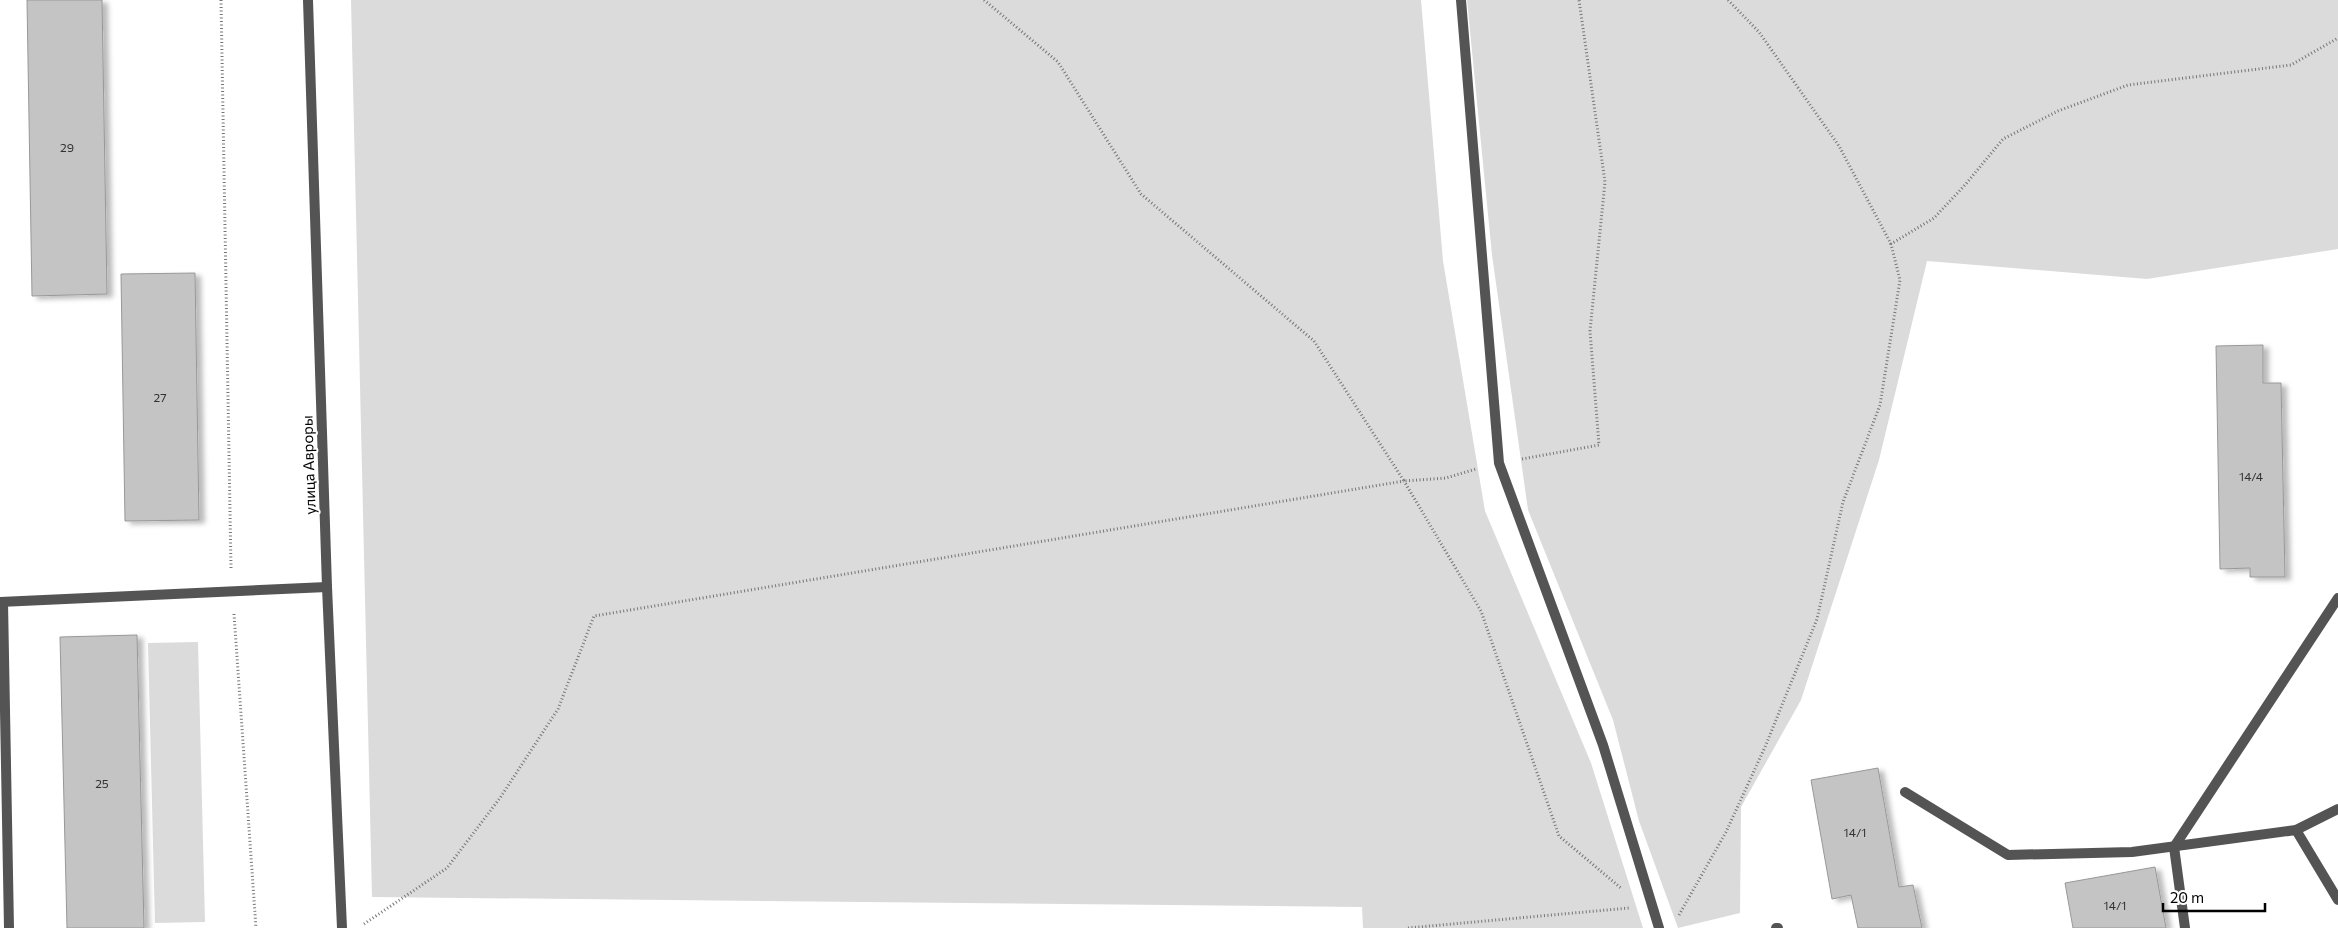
<svg xmlns="http://www.w3.org/2000/svg" width="2338" height="928" font-family="Commissioner,sans-serif">
<defs>
<filter id="shadow"><feDropShadow dx="5.5" dy="3" stdDeviation="2.5" flood-color="#0004"/></filter>
</defs>
<rect width="100%" height="100%" fill="#fff"/>
<!-- green -->
<g fill="#dbdbdb">
<path d="M351,0H1421L1443,261L1485,511L1591,763L1643,928H1363L1362,907L372,897Z"/>
<path d="M1467,0H2338V249L2147,279L1927,261L1879,460L1801,700L1741,807L1740,913L1678,928L1639,821L1613,720L1528,510L1492,255Z"/>
<path d="M198,642L205,922L155,923L148,643Z"/>
</g>
<!-- building -->
<g fill="#c4c4c4" stroke="#989898" filter="url(#shadow)">
<path d="M27,0H102L107,294L32,296Z"/>
<path d="M195,273L199,520L125,521L121,274Z"/>
<path d="M2263,345V383H2281L2285,577H2250V568L2220,569L2216,346Z"/>
<path d="M137,635L144,928H67L60,637Z"/>
<path d="M1878,768L1899,887L1913,885L1922,928H1858L1851,895L1832,899L1811,780Z"/>
<path d="M2155,867L2166,928H2073L2065,883Z"/>
</g>
<g fill="none" stroke-linecap="round" stroke-linejoin="round">
<!-- path -->
<g stroke="#767676" stroke-width="3" stroke-dasharray="1 2.5" stroke-linecap="butt">
<path d="M221,0L231,568"/>
<path d="M984,0L1058,62L1141,194L1314,341L1404,481L1446,478L1476,469"/>
<path d="M1728,0L1759,32L1839,146L1891,244"/>
<path d="M1522,459L1599,445L1590,331L1605,182L1579,0"/>
<path d="M234,614L256,928"/>
<path d="M1679,915L1726,832L1765,747L1817,619L1843,502L1880,405L1900,280L1891,244L1934,218L1965,185L2003,139L2058,111L2128,85L2291,65L2338,38"/>
<path d="M364,924L447,868L500,798L558,709L594,616L1404,481L1481,611L1559,836L1622,889"/>
<path d="M1408,928L1629,908"/>
</g>
<!-- service -->
<g stroke="#545454" stroke-width="10">
<path d="M3,602L9,928"/>
<path d="M1905,792L2008,855L2132,852L2296,830L2338,809"/>
<path d="M2296,830L2338,900"/>
<path d="M2185,928L2174,847L2338,598"/>
</g>
<!-- minor -->
<g stroke="#545454" stroke-width="10">
<path d="M1461,0L1499,463L1603,745L1659,928"/>
<path d="M0,602L327,587"/>
<path d="M1776,928H1778"/>
</g>
<!-- tertiary -->
<path stroke="#545454" stroke-width="10" d="M308,0L327,587L342,928"/>
</g>
<g text-anchor="middle" dominant-baseline="central" stroke-width="4" stroke-linejoin="round" paint-order="stroke">
<!-- number labels -->
<g font-size="12" fill="#313131">
<text x="67" y="147">29</text>
<text x="160" y="397">27</text>
<text x="2251" y="476">14/4</text>
<text x="102" y="783">25</text>
<text x="1855" y="832">14/1</text>
<text x="2115" y="905">14/1</text>
</g>
<!-- street labels -->
<g font-size="15" fill="#000" stroke="#fff">
<text transform="translate(308 465) rotate(-92)">улица Авроры</text>
</g>
</g>
<!-- scale -->
<path d="M2163 903v8h102v-8" fill="none" stroke="#000000" stroke-width="2.5"/>
<text x="2170" y="903" font-size="15" fill="#000000" stroke="#ffffff" stroke-width="4" paint-order="stroke">20 m</text>
</svg>
